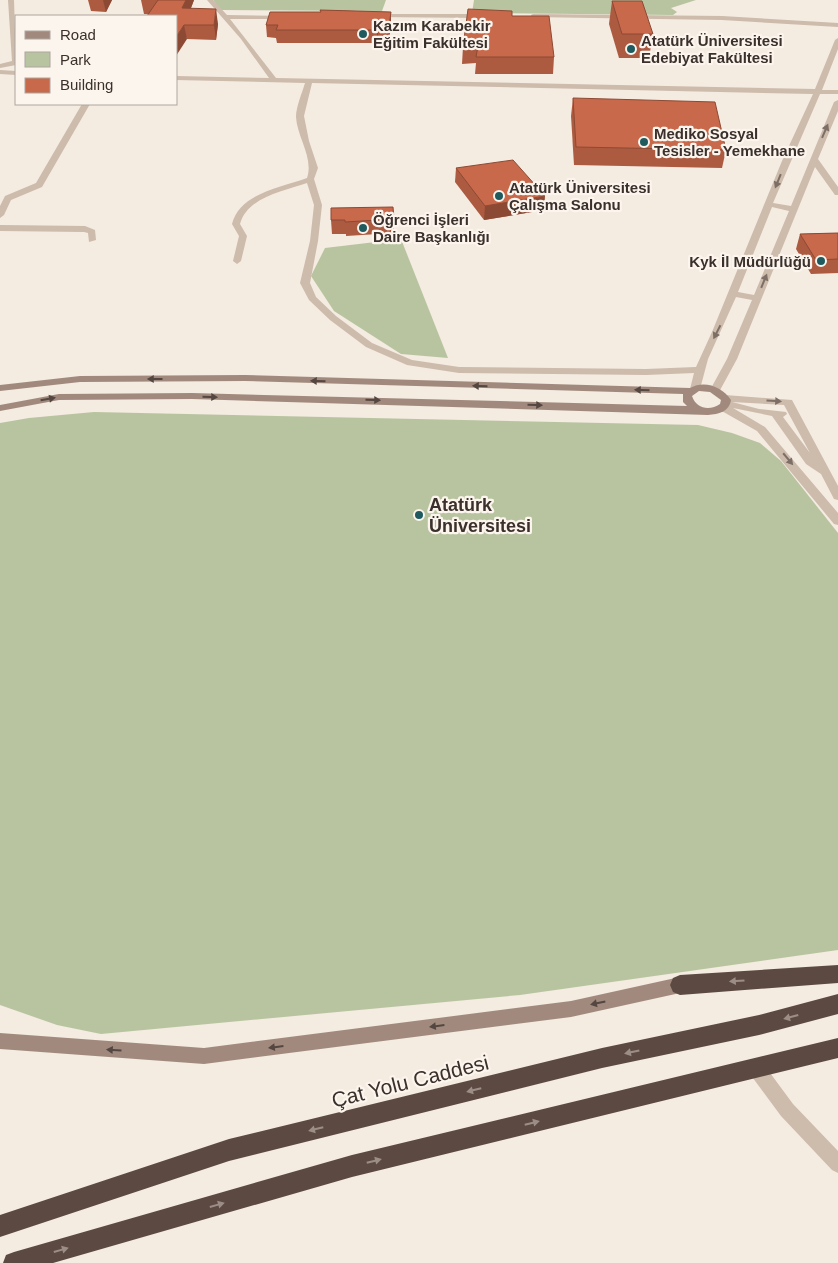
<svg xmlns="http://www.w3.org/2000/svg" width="838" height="1263" font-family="Helvetica,sans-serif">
<rect width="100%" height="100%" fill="#f4ebe1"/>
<!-- green -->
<g fill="#b8c4a0">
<path d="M213,0H386L382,11L221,10Z"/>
<path d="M474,0H696L671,8L677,12L673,15L472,13Z"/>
<path d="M401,239L448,358L401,354L334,311L311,276L325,248Z"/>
<path d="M94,412L698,425L732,433L760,443L781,461L838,533V950L520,995L101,1034L57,1025L0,1005V423L29,418Z"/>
</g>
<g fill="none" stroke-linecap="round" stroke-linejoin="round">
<!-- street -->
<g fill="#cdbbac" fill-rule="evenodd">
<path d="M8,0H14L16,65L0,68V64L12,61Z"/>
<path d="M207,0H213L227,15L286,16V18L284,19H230L276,78L815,89L835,40L838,38V49L822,90H838V94H820L773,203L791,206L834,102L838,100V111L818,159L838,187V195H835L815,167L737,359L719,392H711L710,390L727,359L752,300L736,297L708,359L700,389L695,392L690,389L694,373L646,375L459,373L407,365L366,347L330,320L309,300L300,283L310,241L314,205L307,183C284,191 247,197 240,224L247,236L241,261L237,264L233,261L239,236L232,224C240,193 280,188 307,178C314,158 297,137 296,117C296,107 302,93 305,83L176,80V76L269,78L241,39ZM312,83L813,94L782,161L712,332L696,367L646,369L459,367L412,360L372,343L336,316L316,297L310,283L318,241L322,205L314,179L318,168L309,141L304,116ZM772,207L789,211L754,295L738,292Z"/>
<path d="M376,14H483L486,16L483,18L374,17V15Z"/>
<path d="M533,14L722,16L838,23V27L722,20L531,17V15Z"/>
<path d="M0,70L16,71V75L0,74Z"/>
<path d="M82,104H90L42,187L11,200L4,215L0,218V206L5,196L36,183Z"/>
<path d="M0,225L85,226L95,230L96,240L89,242L88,233L84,232L0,231Z"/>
<path d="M725,395L792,400L838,486V500L834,499L821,474L806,464L772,416L733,408L765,427L838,513V525L834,524L757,431L720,410L719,408L726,401L720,398ZM732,402L784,405L810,453L783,417L787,414L786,412L759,409Z"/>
<path d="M756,1060L762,1062L793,1104L838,1151V1173L832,1170L781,1116L750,1074L748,1068L750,1062Z"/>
</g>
<!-- secondary -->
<g fill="#a18a7d" fill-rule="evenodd">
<path d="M245,375L690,388C705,380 722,387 731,400C729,412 719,414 708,415L192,399L59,400L0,411V405L59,394L192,393L687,406L683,402V394L245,381L80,382L0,391V385L80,376ZM699,391L710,392L721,400L720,404C710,411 696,409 692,396Z"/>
<path d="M680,977L686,979L688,985L686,991L680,993L571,1017L204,1064L0,1049V1033L204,1048L571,1001Z"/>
</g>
<!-- highway -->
<g fill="#5c4a42" fill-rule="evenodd">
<path d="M838,965V983L680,995L673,992L670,985L673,978L680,975Z"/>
<path d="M838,994V1014L759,1035L602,1068L229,1161L0,1237V1215L229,1139L602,1048L759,1015Z"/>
<path d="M838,1038V1058L352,1177L53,1263H3L6,1255L14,1252L352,1155Z"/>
</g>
</g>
<!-- wall -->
<g fill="#ac5a40">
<path d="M88,0H112L106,12L91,11Z"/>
<path d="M141,0H194L191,8L218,24L216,40L187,39L176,16L144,14Z"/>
<path d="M612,1L653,34L649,58H619L609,24Z"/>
<path d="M320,10L391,12V25L389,39L378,38L377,43H277L276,38L267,37L266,25L321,12Z"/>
<path d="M512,16L554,57L553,74H475L476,63L462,64L463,47Z"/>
<path d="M573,98L726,150L722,168L574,165L571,116Z"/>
<path d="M456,168L544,210L484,220L455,182Z"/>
<path d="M393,207L394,233L346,236V234H332L331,220Z"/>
<path d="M838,233V273L811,274L796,249L800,234Z"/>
</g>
<!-- shaded-wall -->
<g fill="#8c4a34">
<path d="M103,0H112L106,12Z"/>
<path d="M186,0H194L185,23L182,8Z"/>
<path d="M216,9L218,24L216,40L214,25Z"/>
<path d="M391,12V25L389,39V26Z"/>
<path d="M184,25L187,39L176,56V37Z"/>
<path d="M378,26V38L377,43V30Z"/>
<path d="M545,196L544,210L484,220L485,206Z"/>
</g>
<!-- building -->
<g fill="#c8694b" stroke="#8c4a34">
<path d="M158,0H186L182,8L216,9L214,25H184L176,37V16H147Z"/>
<path d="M612,1H642L653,34H622Z"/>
<path d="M468,9L512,11V16H549L554,57H476L478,46L463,47Z"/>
<path d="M320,10L391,12L389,26H378L377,30H276L278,25H266L270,12H321Z"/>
<path d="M573,98L715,102L726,150L576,147Z"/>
<path d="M513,160L545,196L485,206L456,168Z"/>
<path d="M393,207L394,219L345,222V220H331V208Z"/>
<path d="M838,233V259L816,260L800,234Z"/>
</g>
<!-- one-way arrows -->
<defs><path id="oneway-solid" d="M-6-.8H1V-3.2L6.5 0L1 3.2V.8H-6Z" transform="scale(1.25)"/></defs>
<g fill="#7d6f65">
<use href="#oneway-solid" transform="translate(825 131) rotate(-67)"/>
<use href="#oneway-solid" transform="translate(778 181) rotate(112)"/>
<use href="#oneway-solid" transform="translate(764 281) rotate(-68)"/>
<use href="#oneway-solid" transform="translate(717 332) rotate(117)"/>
<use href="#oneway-solid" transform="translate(774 401) rotate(3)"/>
<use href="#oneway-solid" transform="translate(788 459) rotate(50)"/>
</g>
<g fill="#544640">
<use href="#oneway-solid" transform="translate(155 379) rotate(180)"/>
<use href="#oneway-solid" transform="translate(318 381) rotate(-178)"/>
<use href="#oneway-solid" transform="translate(480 386) rotate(-178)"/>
<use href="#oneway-solid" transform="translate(642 390) rotate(-179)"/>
<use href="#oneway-solid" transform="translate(210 397) rotate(1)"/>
<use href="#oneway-solid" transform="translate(48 399) rotate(-10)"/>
<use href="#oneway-solid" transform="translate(373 400) rotate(1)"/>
<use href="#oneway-solid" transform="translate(535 405) rotate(2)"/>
<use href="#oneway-solid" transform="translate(598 1003) rotate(168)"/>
<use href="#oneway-solid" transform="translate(437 1026) rotate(173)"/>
<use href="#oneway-solid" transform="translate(276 1047) rotate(173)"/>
<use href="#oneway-solid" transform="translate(114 1050) rotate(-176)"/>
</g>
<g fill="#9c8e87">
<use href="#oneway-solid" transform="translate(737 981) rotate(176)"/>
<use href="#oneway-solid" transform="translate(791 1017) rotate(165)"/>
<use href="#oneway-solid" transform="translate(632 1052) rotate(168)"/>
<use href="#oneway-solid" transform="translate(474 1090) rotate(166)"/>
<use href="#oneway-solid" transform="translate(532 1123) rotate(-14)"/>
<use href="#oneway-solid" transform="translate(316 1129) rotate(166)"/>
<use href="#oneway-solid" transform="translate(374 1161) rotate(-14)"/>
<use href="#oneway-solid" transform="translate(217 1205) rotate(-16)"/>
<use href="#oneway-solid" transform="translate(61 1250) rotate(-16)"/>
</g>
<!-- markers -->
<g fill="#1f5a5e" stroke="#fbf5ee" stroke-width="2">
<circle cx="363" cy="34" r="5"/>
<circle cx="631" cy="49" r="5"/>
<circle cx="644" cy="142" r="5"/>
<circle cx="499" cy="196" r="5"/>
<circle cx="363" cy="228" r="5"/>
<circle cx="821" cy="261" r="5"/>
<circle cx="419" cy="515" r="5"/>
</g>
<g text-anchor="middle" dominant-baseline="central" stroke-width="4.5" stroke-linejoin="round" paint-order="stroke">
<!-- far-poi labels -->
<g font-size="15" font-weight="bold" fill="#3b302b" stroke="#fbf5ee" text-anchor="start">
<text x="373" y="25">Kazım Karabekir<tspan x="373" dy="17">Eğitim Fakültesi</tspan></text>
<text x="641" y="40">Atatürk Üniversitesi<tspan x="641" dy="17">Edebiyat Fakültesi</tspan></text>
<text x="654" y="133">Mediko Sosyal<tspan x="654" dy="17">Tesisler - Yemekhane</tspan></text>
<text x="509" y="187">Atatürk Üniversitesi<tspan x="509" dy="17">Çalışma Salonu</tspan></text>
<text x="373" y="219">Öğrenci İşleri<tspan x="373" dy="17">Daire Başkanlığı</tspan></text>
<text x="811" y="261" text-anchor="end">Kyk İl Müdürlüğü</text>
</g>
<!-- poi labels -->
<g font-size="18" font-weight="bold" fill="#3b302b" stroke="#fbf5ee" text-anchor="start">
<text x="429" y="505">Atatürk<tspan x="429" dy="21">Üniversitesi</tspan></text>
</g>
<!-- near-street labels -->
<g font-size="21" fill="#3b302b" stroke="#fbf5ee">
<text transform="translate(410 1081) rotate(-14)">Çat Yolu Caddesi</text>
</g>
</g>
<!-- legend -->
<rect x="15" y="15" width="162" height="90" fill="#fbf5ee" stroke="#aea6a0"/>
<rect x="25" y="31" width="25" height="8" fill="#a18a7d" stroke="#aea6a0"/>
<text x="60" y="40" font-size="15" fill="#3b302b">Road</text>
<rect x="25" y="52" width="25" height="15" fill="#b8c4a0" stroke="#aea6a0"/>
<text x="60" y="65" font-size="15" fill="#3b302b">Park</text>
<rect x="25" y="78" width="25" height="15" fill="#c8694b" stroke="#aea6a0"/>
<text x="60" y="90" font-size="15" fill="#3b302b">Building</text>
</svg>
